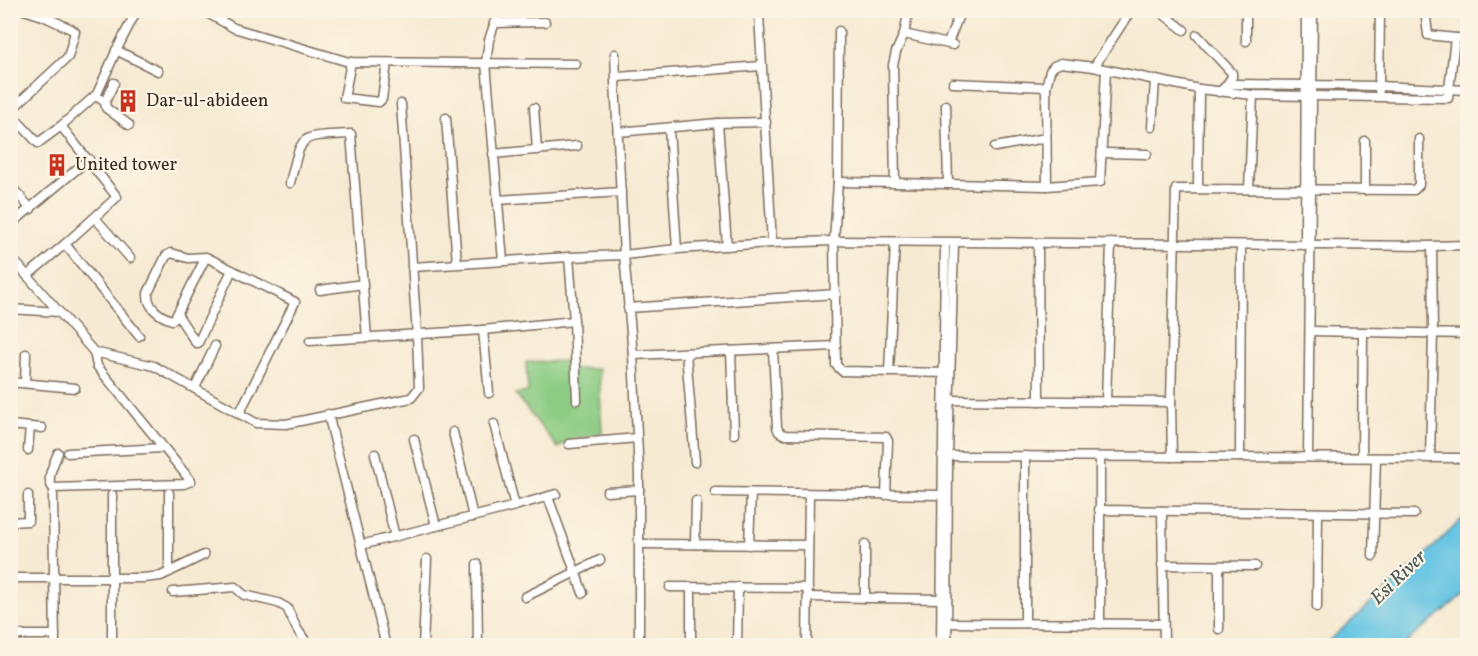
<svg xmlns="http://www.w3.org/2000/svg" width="1478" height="656" font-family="Vollkorn,serif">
<rect width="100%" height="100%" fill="#fcf5e5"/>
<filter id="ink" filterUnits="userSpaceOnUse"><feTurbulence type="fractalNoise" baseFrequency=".0167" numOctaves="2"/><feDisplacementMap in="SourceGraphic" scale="12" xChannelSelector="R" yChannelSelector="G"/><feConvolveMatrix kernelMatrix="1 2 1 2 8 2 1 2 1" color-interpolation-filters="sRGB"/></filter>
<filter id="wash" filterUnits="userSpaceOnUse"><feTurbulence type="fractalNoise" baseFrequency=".008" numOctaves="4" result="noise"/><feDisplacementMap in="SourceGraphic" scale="24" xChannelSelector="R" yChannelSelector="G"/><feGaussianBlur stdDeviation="1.35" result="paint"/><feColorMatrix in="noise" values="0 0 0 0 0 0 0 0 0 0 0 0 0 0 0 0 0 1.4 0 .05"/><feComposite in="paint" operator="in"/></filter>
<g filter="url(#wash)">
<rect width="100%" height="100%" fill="#f7ead3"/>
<!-- green -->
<path fill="#8ccc84" stroke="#647b51" stroke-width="1.5" d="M568,361V369H599L602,434L571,439L558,448L515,394L528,392L526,362Z"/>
<!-- water -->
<path fill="#65c4e3" stroke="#507780" stroke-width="1.5" d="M1467,514V592L1403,645H1324L1420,560Z"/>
</g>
<g filter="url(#ink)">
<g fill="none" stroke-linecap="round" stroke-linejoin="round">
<!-- minor casing -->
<g stroke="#7d6d5d" stroke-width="11">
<g id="minor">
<path d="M202,10L234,28L349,62L576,64"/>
<path d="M499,10L489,40L486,63L503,261"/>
<path d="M909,10L904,34L953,45"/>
<path d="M1158,10L1184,30"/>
<path d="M1246,10V41"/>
<path d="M759,15L772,243"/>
<path d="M494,23L545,22"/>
<path d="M839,31L838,182L834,241L836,365L842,371L950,373"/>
<path d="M1197,35L1232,73V77L1225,87"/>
<path d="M1455,38H1468"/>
<path d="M948,43L961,10"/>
<path d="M116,50L158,71"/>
<path d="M615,54L616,78"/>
<path d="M351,62L344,98L379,102L382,99L387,63"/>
<path d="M1094,67L1131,10"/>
<path d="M953,83L1046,87L1047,186"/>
<path d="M1046,87L1050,71L1054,66L1061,63L1094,67L1199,89L1253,95L1448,98L1455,38L1428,35L1425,10"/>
<path d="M1379,90L1380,10"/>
<path d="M1219,92L1225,87L1234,84L1379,86L1468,90"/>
<path d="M96,96L105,102L106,108L129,125"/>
<path d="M105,102L114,83"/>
<path d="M946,105L948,184"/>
<path d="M534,108L537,150"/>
<path d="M10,111L68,57L75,32L71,29L43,16L24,10"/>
<path d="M10,113L38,143L61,126L97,94L117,49L137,10"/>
<path d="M446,118L457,263"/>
<path d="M718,123L727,246"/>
<path d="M1152,127L1155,80"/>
<path d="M669,129L677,249"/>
<path d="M618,132L718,123L766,122"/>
<path d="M995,147L1046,138"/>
<path d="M1103,153L1147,154"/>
<path d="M493,154L577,146"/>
<path d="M838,182L895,183L893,65L896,52L904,34"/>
<path d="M290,183C303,131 298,137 351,134L367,338"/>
<path d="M895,183L1047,186L1100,182L1106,70"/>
<path d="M10,185L31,209"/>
<path d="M1198,188L1199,89"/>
<path d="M1249,189L1253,95"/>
<path d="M1365,190V141"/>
<path d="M497,200L621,192"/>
<path d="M95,218L130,258"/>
<path d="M10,225L89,159"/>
<path d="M1038,243L1039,401"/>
<path d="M65,244L139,336"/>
<path d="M1305,245L1306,10"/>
<path d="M10,256L94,352L154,366L256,423L286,424L411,398L419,388L417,335L401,104"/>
<path d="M206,257L175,318L172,320C159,316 147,307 148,293L166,256L171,253L188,258L206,257L295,302L239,414"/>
<path d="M569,257L574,321L577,400"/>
<path d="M412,267L569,257L624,255L677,249L772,243L834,241L1432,246L1466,245"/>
<path d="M27,276L65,244L117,197L61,126"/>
<path d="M320,290L363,284"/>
<path d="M628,308L836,294"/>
<path d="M10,309L59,312"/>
<path d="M177,314L196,343H198L232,270"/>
<path d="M1310,331L1468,334"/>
<path d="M310,341L483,330"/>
<path d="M773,349L777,427L779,432L785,435L886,437L888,441L886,495"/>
<path d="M731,351L734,434"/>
<path d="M686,353L695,462"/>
<path d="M633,355L836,346"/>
<path d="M889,372L895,242"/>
<path d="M10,382L75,388"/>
<path d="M25,383L26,354"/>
<path d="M195,388L215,346"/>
<path d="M489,393L483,330L574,321"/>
<path d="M946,400L1171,402"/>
<path d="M1106,402L1111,243"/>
<path d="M328,414L386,646"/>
<path d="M10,425L42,428"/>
<path d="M453,432L473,517"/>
<path d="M414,439L436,526"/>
<path d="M569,444L637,438"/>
<path d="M28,450L30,427"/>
<path d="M58,453C54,464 45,479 53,488L184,484L191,481L97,366L94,352"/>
<path d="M68,453L163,448"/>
<path d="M375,454L395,537"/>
<path d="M942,456L1468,458"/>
<path d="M1172,457L1171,402L1176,189L1414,190L1419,185V139"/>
<path d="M1240,457L1241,245"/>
<path d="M1308,457L1313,10"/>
<path d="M1362,457L1363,332"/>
<path d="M1430,458L1433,333L1432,246"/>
<path d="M607,492L639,490"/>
<path d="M715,492L942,495"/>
<path d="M169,493V572"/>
<path d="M53,495L55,646"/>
<path d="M112,495V646"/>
<path d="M548,497L583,593"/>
<path d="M515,506L556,494"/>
<path d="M1099,510L1414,514"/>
<path d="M1162,511L1164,646"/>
<path d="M10,522L28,521V495"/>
<path d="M640,544L808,545"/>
<path d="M695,544L696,501"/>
<path d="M361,545L515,506L494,424"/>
<path d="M749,545L751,493"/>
<path d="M1373,556L1376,458"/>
<path d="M477,564L478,646"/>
<path d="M1162,565L1255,566"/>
<path d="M10,578H143L161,576L204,555"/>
<path d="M670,587L808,588"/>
<path d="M691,587V646"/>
<path d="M173,592L235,587L244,595L278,603L287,608L297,629L309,646"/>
<path d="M525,597L600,560"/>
<path d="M808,597L941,599"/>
<path d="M865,598V544"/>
<path d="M1317,607L1318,513"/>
<path d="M942,623L1163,624"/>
<path d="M1025,623V456"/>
<path d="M1100,624V457"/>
<path d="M1219,629V566"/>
<path d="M10,635H55"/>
<path d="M423,646L427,559"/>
<path d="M639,646V474L633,355L624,255L615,81L618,77L761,66"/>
<path d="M737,646L738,587"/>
<path d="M807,646L809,494"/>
<path d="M941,646L945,243"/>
<path d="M947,646L948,456L954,243"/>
</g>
</g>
<!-- minor -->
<use href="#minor" stroke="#fff" stroke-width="8"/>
</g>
</g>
<!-- icons -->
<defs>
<g id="building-bare" transform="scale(1.8)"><path d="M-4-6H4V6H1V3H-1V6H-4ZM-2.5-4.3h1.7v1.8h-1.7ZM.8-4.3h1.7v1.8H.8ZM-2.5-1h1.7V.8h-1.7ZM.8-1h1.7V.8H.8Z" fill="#c8321e" stroke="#fcf5e5" stroke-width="2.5" paint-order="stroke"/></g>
</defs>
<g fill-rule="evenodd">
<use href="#building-bare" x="128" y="101"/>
<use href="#building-bare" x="57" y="165"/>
</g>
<g text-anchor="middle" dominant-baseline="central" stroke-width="4.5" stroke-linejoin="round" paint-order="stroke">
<!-- poi labels -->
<g font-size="18" fill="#3b2a1e" stroke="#fcf5e5" text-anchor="start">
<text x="146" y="101">Dar-ul-abideen</text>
<text x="75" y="165">United tower</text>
</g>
<!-- water labels -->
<g font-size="20" font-style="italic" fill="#485859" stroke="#fcf5e5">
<text transform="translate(1399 578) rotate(-44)">Esi River</text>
</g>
</g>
<!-- margin -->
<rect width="1478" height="656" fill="none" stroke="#fcf5e5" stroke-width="36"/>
</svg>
